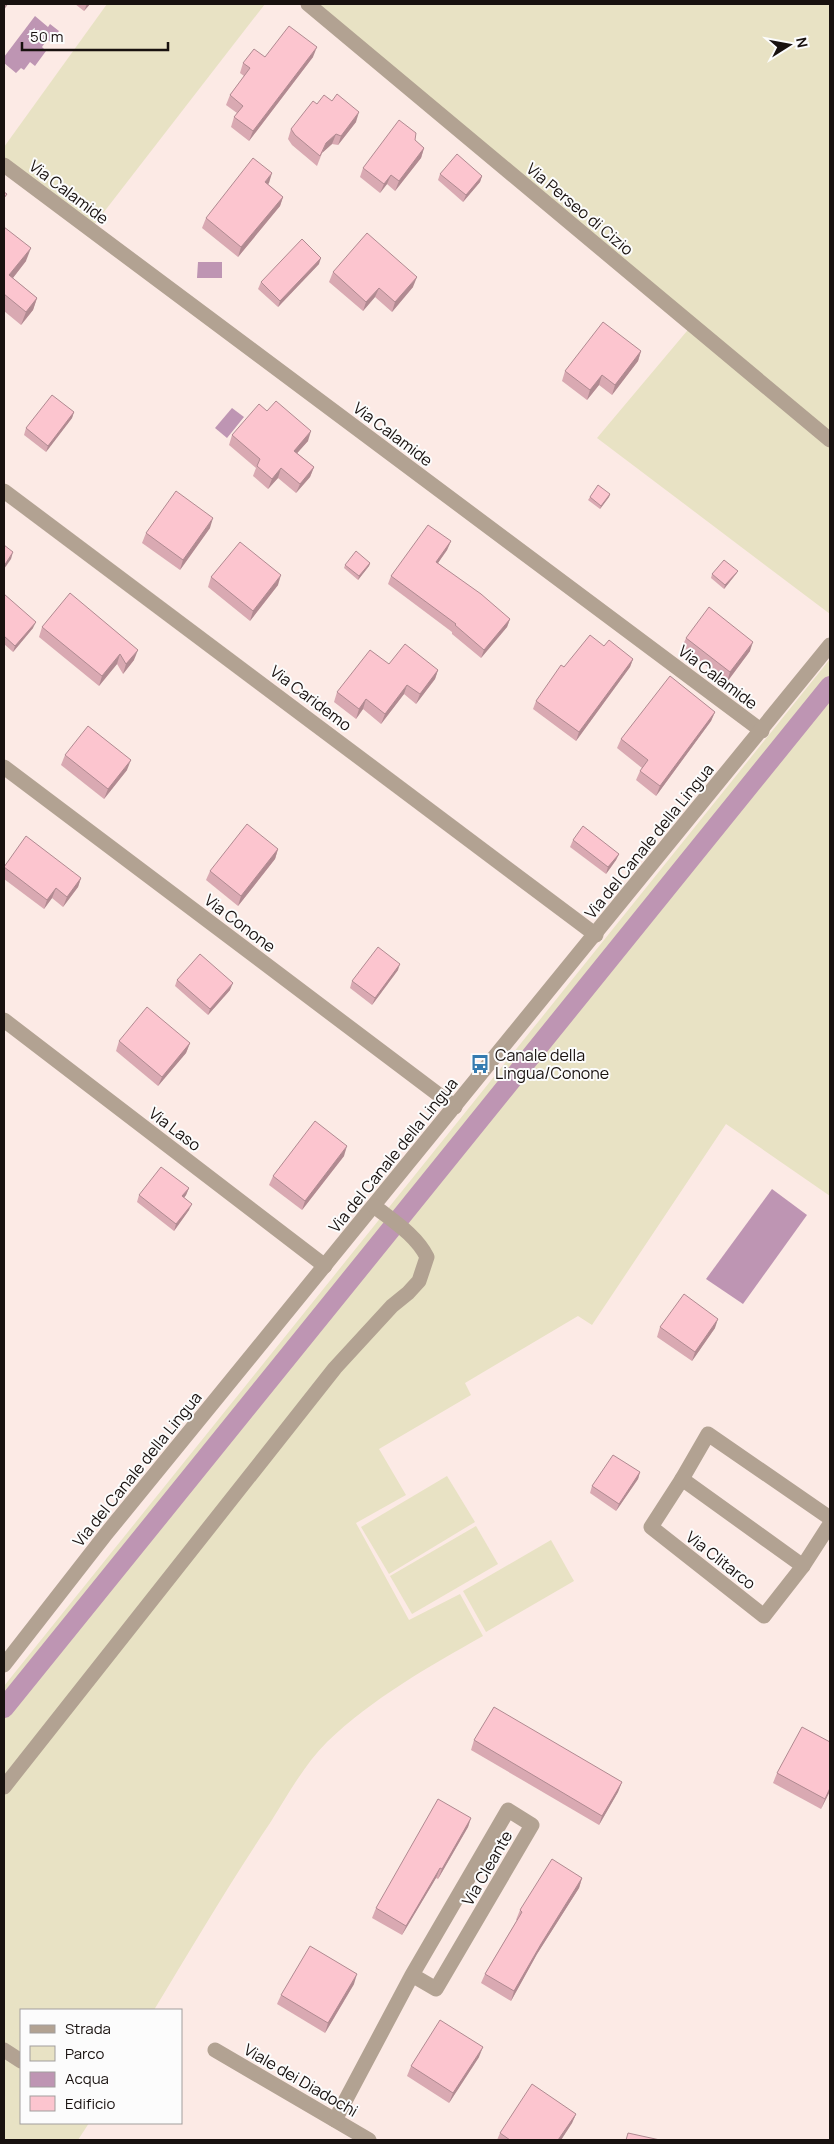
<svg xmlns="http://www.w3.org/2000/svg" width="834" height="2144" font-family="Manrope,sans-serif">
<rect width="100%" height="100%" fill="#fceae5"/>
<!-- green -->
<g fill="#e8e2c4">
<path d="M107,4H265L90,230L4,165V147Z"/>
<path d="M308,4H830V614L597,438L692,325Z"/>
<path d="M830,659V1196L726,1124L592,1325L578,1316L465,1383L471,1395L379,1449L406,1495L356,1523L409,1620L460,1594L483,1636C428,1667 373,1698 327,1742C304,1765 287,1796 270,1823C229,1884 192,1947 154,2010H21V2123H89L78,2140H4V1686Z"/>
<path d="M447,1476L475,1522L389,1574L361,1527Z"/>
<path d="M476,1526L498,1564L412,1614L390,1576Z"/>
<path d="M551,1540L574,1581L486,1632L463,1591Z"/>
</g>
<!-- water -->
<g fill="#be95b3">
<path d="M35,16L48,27L50,24L59,31L51,42L47,40L42,47L46,51L35,66L30,62L24,70L21,68L16,73L4,63V57Z"/>
<path d="M198,262H222V278H197Z"/>
<path d="M232,408L244,417L227,438L215,428Z"/>
<path d="M772,1189L807,1215L743,1304L706,1279Z"/>
</g>
<g fill="none" stroke-linecap="round" stroke-linejoin="round">
<!-- canal -->
<path stroke="#be95b3" stroke-width="20" d="M4,1708L830,686"/>
<!-- minor -->
<g stroke="#b2a292" stroke-width="15">
<path d="M308,4L830,440"/>
<path d="M4,165L762,731"/>
<path d="M4,491L596,935"/>
<path d="M4,767L455,1107"/>
<path d="M4,1020L325,1266"/>
<path d="M682,1479L803,1566"/>
<path d="M830,1518L708,1434L682,1479L651,1527L764,1616L803,1566L830,1524"/>
<path d="M4,1665L106,1534L830,645"/>
<path d="M4,1787L335,1368L392,1306L408,1293L419,1281L427,1257C416,1235 393,1221 374,1206"/>
<path d="M4,2050L21,2061"/>
<path d="M215,2050L369,2140"/>
<path d="M335,2120L412,1975L508,1810L532,1825L436,1989L412,1975"/>
</g>
</g>
<!-- wall -->
<g fill="#d9a9b2">
<path d="M75,4H90L84,11Z"/>
<path d="M265,57H313L249,141L231,127L234,117L237,113L226,105L230,95L244,76L240,73L243,63Z"/>
<path d="M317,104L356,122L338,145L332,144L322,153L317,166L292,145L288,139L291,129Z"/>
<path d="M415,140L424,148L421,158L395,191L387,184L380,193L360,177L363,168Z"/>
<path d="M440,174L482,176L480,182L463,202L438,180Z"/>
<path d="M269,183L268,184L283,197L280,206L238,257L202,228L206,218Z"/>
<path d="M4,227L26,261L13,278L37,298L33,310L21,325L4,311Z"/>
<path d="M319,264L278,307L258,289L261,282Z"/>
<path d="M333,272L413,287L392,312L375,297L363,311L329,282Z"/>
<path d="M641,351L638,361L612,395L599,385L587,400L562,381L565,371Z"/>
<path d="M267,411L308,441L297,453L314,467L310,477L296,493L278,478L268,489L253,476L256,468L229,445L232,435Z"/>
<path d="M74,412L72,418L46,452L24,435L26,428Z"/>
<path d="M610,494L609,497L600,509L588,500L590,497Z"/>
<path d="M210,528L180,570L142,543L146,533Z"/>
<path d="M451,541L447,550L438,563L510,619L507,627L481,658L452,634V632L388,584L391,576Z"/>
<path d="M370,563L369,566L358,580L344,568L345,565Z"/>
<path d="M738,571L736,574L724,589L711,578L712,574Z"/>
<path d="M211,577L278,585L250,621L208,587Z"/>
<path d="M4,594L33,628L13,652L4,644Z"/>
<path d="M42,627L134,660L123,674L117,664L99,686L39,637Z"/>
<path d="M686,638L750,651L727,682L682,647Z"/>
<path d="M633,659L630,667L576,741L533,709L536,701L564,667Z"/>
<path d="M389,664L438,670L435,679L416,704L404,694L381,724L363,709L356,719L334,702L337,692Z"/>
<path d="M715,712L711,721L656,796L636,780L640,771L642,768L617,748L621,739Z"/>
<path d="M65,755L127,770L104,799L61,765Z"/>
<path d="M573,840L619,854L616,860L606,874L570,847Z"/>
<path d="M278,849L275,859L238,906L206,880L210,871Z"/>
<path d="M4,866L81,878L78,887L63,907L52,898L44,909L4,879Z"/>
<path d="M398,970L372,1005L350,988L352,981Z"/>
<path d="M177,980L230,990L208,1015L175,986Z"/>
<path d="M119,1041L190,1043L186,1053L158,1086L116,1051Z"/>
<path d="M344,1156L302,1210L269,1185L273,1176Z"/>
<path d="M189,1188L186,1195L184,1198L189,1210L174,1231L137,1202L139,1195Z"/>
<path d="M660,1327L715,1328L692,1361L657,1337Z"/>
<path d="M640,1472L638,1479L616,1511L590,1493L592,1486Z"/>
<path d="M474,1740L622,1782L618,1792L599,1825L471,1750Z"/>
<path d="M830,1742V1791L821,1809L773,1783L777,1773Z"/>
<path d="M471,1818L468,1827L438,1879L436,1878L402,1935L372,1918L376,1908Z"/>
<path d="M582,1878L579,1888L537,1954L511,2001L481,1983L485,1974L517,1920H516L520,1910Z"/>
<path d="M354,1984L325,2033L277,2004L281,1995Z"/>
<path d="M479,2057L449,2103L407,2076L411,2066Z"/>
<path d="M576,2114L572,2123L561,2140H497L500,2133Z"/>
</g>
<!-- shaded-wall -->
<g fill="#b08a91">
<path d="M5,4H8L4,10V5Z"/>
<path d="M87,4H90L84,11Z"/>
<path d="M317,47L313,57L249,141L253,131Z"/>
<path d="M359,112L356,122L338,145L341,136Z"/>
<path d="M336,134L332,144L322,153L317,166L326,143Z"/>
<path d="M424,148L421,158L395,191L399,181Z"/>
<path d="M272,173L269,183L262,191L265,182Z"/>
<path d="M391,175L387,184L380,193L384,184Z"/>
<path d="M482,176L480,182L463,202L466,195Z"/>
<path d="M283,197L280,206L238,257L241,247Z"/>
<path d="M31,248L26,261L5,288L9,275Z"/>
<path d="M321,258L319,264L278,307L280,301Z"/>
<path d="M417,277L413,287L392,312L395,302Z"/>
<path d="M379,288L375,297L363,311L366,302Z"/>
<path d="M37,298L33,310L21,325L26,312Z"/>
<path d="M641,351L638,361L612,395L615,385Z"/>
<path d="M602,375L599,385L587,400L590,390Z"/>
<path d="M74,412L72,418L46,452L48,446Z"/>
<path d="M311,431L308,441L291,460L294,451Z"/>
<path d="M314,467L310,477L296,493L300,484Z"/>
<path d="M281,468L278,478L268,489L272,479Z"/>
<path d="M610,494L609,497L600,509L601,506Z"/>
<path d="M213,518L210,528L180,570L183,560Z"/>
<path d="M451,541L447,550L433,570L436,562Z"/>
<path d="M13,552L11,559L4,569V566Z"/>
<path d="M370,563L369,566L358,580L359,576Z"/>
<path d="M738,571L736,574L724,589L725,585Z"/>
<path d="M281,575L278,585L250,621L253,611Z"/>
<path d="M510,619L507,627L481,658L484,650Z"/>
<path d="M36,622L33,628L13,652L15,646Z"/>
<path d="M753,642L750,651L727,682L730,672Z"/>
<path d="M138,650L134,660L123,674L126,664Z"/>
<path d="M120,654L117,664L99,686L102,676Z"/>
<path d="M633,659L630,667L576,741L579,732Z"/>
<path d="M438,670L435,679L416,704L420,694Z"/>
<path d="M407,685L404,694L381,724L385,714Z"/>
<path d="M366,699L363,709L356,719L359,709Z"/>
<path d="M715,712L711,721L656,796L660,786Z"/>
<path d="M131,760L127,770L104,799L108,789Z"/>
<path d="M278,849L275,859L238,906L241,896Z"/>
<path d="M619,854L616,860L606,874L608,867Z"/>
<path d="M81,878L78,887L63,907L67,897Z"/>
<path d="M56,888L52,898L44,909L47,900Z"/>
<path d="M400,964L398,970L372,1005L375,998Z"/>
<path d="M233,983L230,990L208,1015L210,1009Z"/>
<path d="M190,1043L186,1053L158,1086L162,1077Z"/>
<path d="M347,1146L344,1156L302,1210L305,1201Z"/>
<path d="M189,1188L186,1195L180,1203L182,1196Z"/>
<path d="M192,1204L189,1210L174,1231L176,1224Z"/>
<path d="M718,1319L715,1328L692,1361L695,1352Z"/>
<path d="M640,1472L638,1479L616,1511L619,1504Z"/>
<path d="M622,1782L618,1792L599,1825L602,1816Z"/>
<path d="M830,1788V1791L821,1809L825,1799Z"/>
<path d="M471,1818L468,1827L438,1879L442,1869Z"/>
<path d="M440,1868L436,1878L402,1935L406,1926Z"/>
<path d="M582,1878L579,1888L537,1954L511,2001L514,1991L541,1944Z"/>
<path d="M357,1974L354,1984L325,2033L328,2023Z"/>
<path d="M483,2047L479,2057L449,2103L453,2093Z"/>
<path d="M576,2114L572,2123L561,2140H558Z"/>
</g>
<!-- building -->
<g fill="#fcc5cf" stroke="#b08a91">
<path d="M289,26L317,47L253,131L234,117L243,106L230,95L250,68L243,63L254,49L265,57Z"/>
<path d="M337,94L359,112L341,136L336,134L326,143L320,156L295,135L291,129L313,101L317,104L324,95L332,101Z"/>
<path d="M399,120L416,133L415,140L424,148L399,181L391,175L384,184L363,168Z"/>
<path d="M457,154L482,176L466,195L440,174Z"/>
<path d="M253,158L272,173L265,182L283,197L241,247L206,218Z"/>
<path d="M4,192L7,194L4,198Z"/>
<path d="M4,227L31,248L9,275L37,298L26,312L4,294Z"/>
<path d="M367,233L417,277L395,302L379,288L366,302L333,272Z"/>
<path d="M302,239L321,258L280,301L261,282Z"/>
<path d="M603,322L641,351L615,385L602,375L590,390L565,371Z"/>
<path d="M52,395L74,412L48,446L26,428Z"/>
<path d="M276,401L311,431L294,451L314,467L300,484L281,468L272,479L257,466L260,459L232,435L259,404L267,411Z"/>
<path d="M598,485L610,494L601,506L590,497Z"/>
<path d="M176,491L213,518L183,560L146,533Z"/>
<path d="M428,525L451,541L436,562L481,594L510,619L484,650L455,625L456,624L391,576Z"/>
<path d="M240,542L281,575L253,611L211,577Z"/>
<path d="M4,545L13,552L4,566Z"/>
<path d="M356,551L370,563L359,576L345,565Z"/>
<path d="M724,560L738,571L725,585L712,574Z"/>
<path d="M70,593L138,650L126,664L120,654L102,676L42,627Z"/>
<path d="M4,594L36,622L15,646L4,636Z"/>
<path d="M709,607L753,642L730,672L686,638Z"/>
<path d="M590,635L604,646L609,640L633,659L579,732L536,701L561,665L564,667Z"/>
<path d="M405,644L438,670L420,694L407,685L385,714L366,699L359,709L337,692L370,650L389,664Z"/>
<path d="M670,676L715,712L660,786L640,771L648,760L621,739Z"/>
<path d="M88,726L131,760L108,789L65,755Z"/>
<path d="M247,824L278,849L241,896L210,871Z"/>
<path d="M583,826L619,854L608,867L573,840Z"/>
<path d="M26,836L81,878L67,897L56,888L47,900L4,867Z"/>
<path d="M378,947L400,964L375,998L352,981Z"/>
<path d="M200,954L233,983L210,1009L177,980Z"/>
<path d="M147,1007L190,1043L162,1077L119,1041Z"/>
<path d="M315,1121L347,1146L305,1201L273,1176Z"/>
<path d="M161,1167L189,1188L182,1196L192,1204L176,1224L139,1195Z"/>
<path d="M684,1294L718,1319L695,1352L660,1327Z"/>
<path d="M613,1455L640,1472L619,1504L592,1486Z"/>
<path d="M494,1707L622,1782L602,1816L474,1740Z"/>
<path d="M802,1727L830,1742V1788L825,1799L777,1773Z"/>
<path d="M438,1799L471,1818L442,1869L440,1868L406,1926L376,1908Z"/>
<path d="M552,1859L582,1878L541,1944L514,1991L485,1974L522,1912L520,1910Z"/>
<path d="M310,1946L357,1974L328,2023L281,1995Z"/>
<path d="M440,2020L483,2047L453,2093L411,2066Z"/>
<path d="M532,2084L576,2114L558,2140H510L500,2133Z"/>
<path d="M628,2133L660,2140H626Z"/>
</g>
<!-- icons -->
<defs>
<g id="bus-bare" transform="scale(1.5)"><path d="M-5-6H5V4H4V6H2V4H-2V6H-4V4H-5ZM-3.5-4V0h7V-4ZM-3.5 1.2v1.5H-2V1.2ZM2 1.2v1.5H3.5V1.2Z" fill="#357bb0" stroke="#fcfcfc" stroke-width="2.5" paint-order="stroke"/></g>
</defs>
<g fill-rule="evenodd">
<use href="#bus-bare" x="480" y="1064"/>
</g>
<g text-anchor="middle" dominant-baseline="central" stroke-width="4" stroke-linejoin="round" paint-order="stroke">
<!-- street labels -->
<g font-size="16" fill="#18110f" stroke="#fcfcfc">
<text transform="translate(69 192) rotate(37)">Via Calamide</text>
<text transform="translate(580 209) rotate(40)">Via Perseo di Cizio</text>
<text transform="translate(393 434) rotate(37)">Via Calamide</text>
<text transform="translate(718 677) rotate(37)">Via Calamide</text>
<text transform="translate(311 698) rotate(37)">Via Caridemo</text>
<text transform="translate(649 841) rotate(-51)">Via del Canale della Lingua</text>
<text transform="translate(240 923) rotate(37)">Via Conone</text>
<text transform="translate(175 1129) rotate(37)">Via Laso</text>
<text transform="translate(393 1155) rotate(-51)">Via del Canale della Lingua</text>
<text transform="translate(137 1469) rotate(-51)">Via del Canale della Lingua</text>
<text transform="translate(721 1560) rotate(38)">Via Clitarco</text>
<text transform="translate(487 1868) rotate(-60)">Via Cleante</text>
<text transform="translate(301 2080) rotate(30)">Viale dei Diadochi</text>
</g>
<!-- poi labels -->
<g font-size="16" fill="#18110f" stroke="#fcfcfc" text-anchor="start">
<text x="495" y="1055">Canale della<tspan x="495" dy="18">Lingua/Conone</tspan></text>
</g>
</g>
<!-- border -->
<rect width="834" height="2144" fill="none" stroke="#18110f" stroke-width="10"/>
<!-- legend -->
<rect x="20" y="2009" width="162" height="115" fill="#fcfcfc" stroke="#a19e9d"/>
<rect x="30" y="2025" width="25" height="8" fill="#b2a292" stroke="#a19e9d"/>
<text x="65" y="2034" font-size="15" fill="#18110f">Strada</text>
<rect x="30" y="2046" width="25" height="15" fill="#e8e2c4" stroke="#a19e9d"/>
<text x="65" y="2059" font-size="15" fill="#18110f">Parco</text>
<rect x="30" y="2072" width="25" height="15" fill="#be95b3" stroke="#a19e9d"/>
<text x="65" y="2084" font-size="15" fill="#18110f">Acqua</text>
<rect x="30" y="2096" width="25" height="15" fill="#fcc5cf" stroke="#a19e9d"/>
<text x="65" y="2109" font-size="15" fill="#18110f">Edificio</text>
<!-- north arrow -->
<g transform="translate(789 45) rotate(79)" stroke="#fcfcfc" stroke-width="4" paint-order="stroke">
<path d="M0-4L9 19L0 12L-9 19Z" fill="#18110f"/>
<text y="-8" font-size="14" font-weight="bold" text-anchor="middle" fill="#18110f">N</text>
</g>
<!-- scale -->
<path d="M22 42v8h146v-8" fill="none" stroke="#18110f" stroke-width="2.5"/>
<text x="30" y="42" font-size="15" fill="#18110f" stroke="#fcfcfc" stroke-width="4" paint-order="stroke">50 m</text>
</svg>
